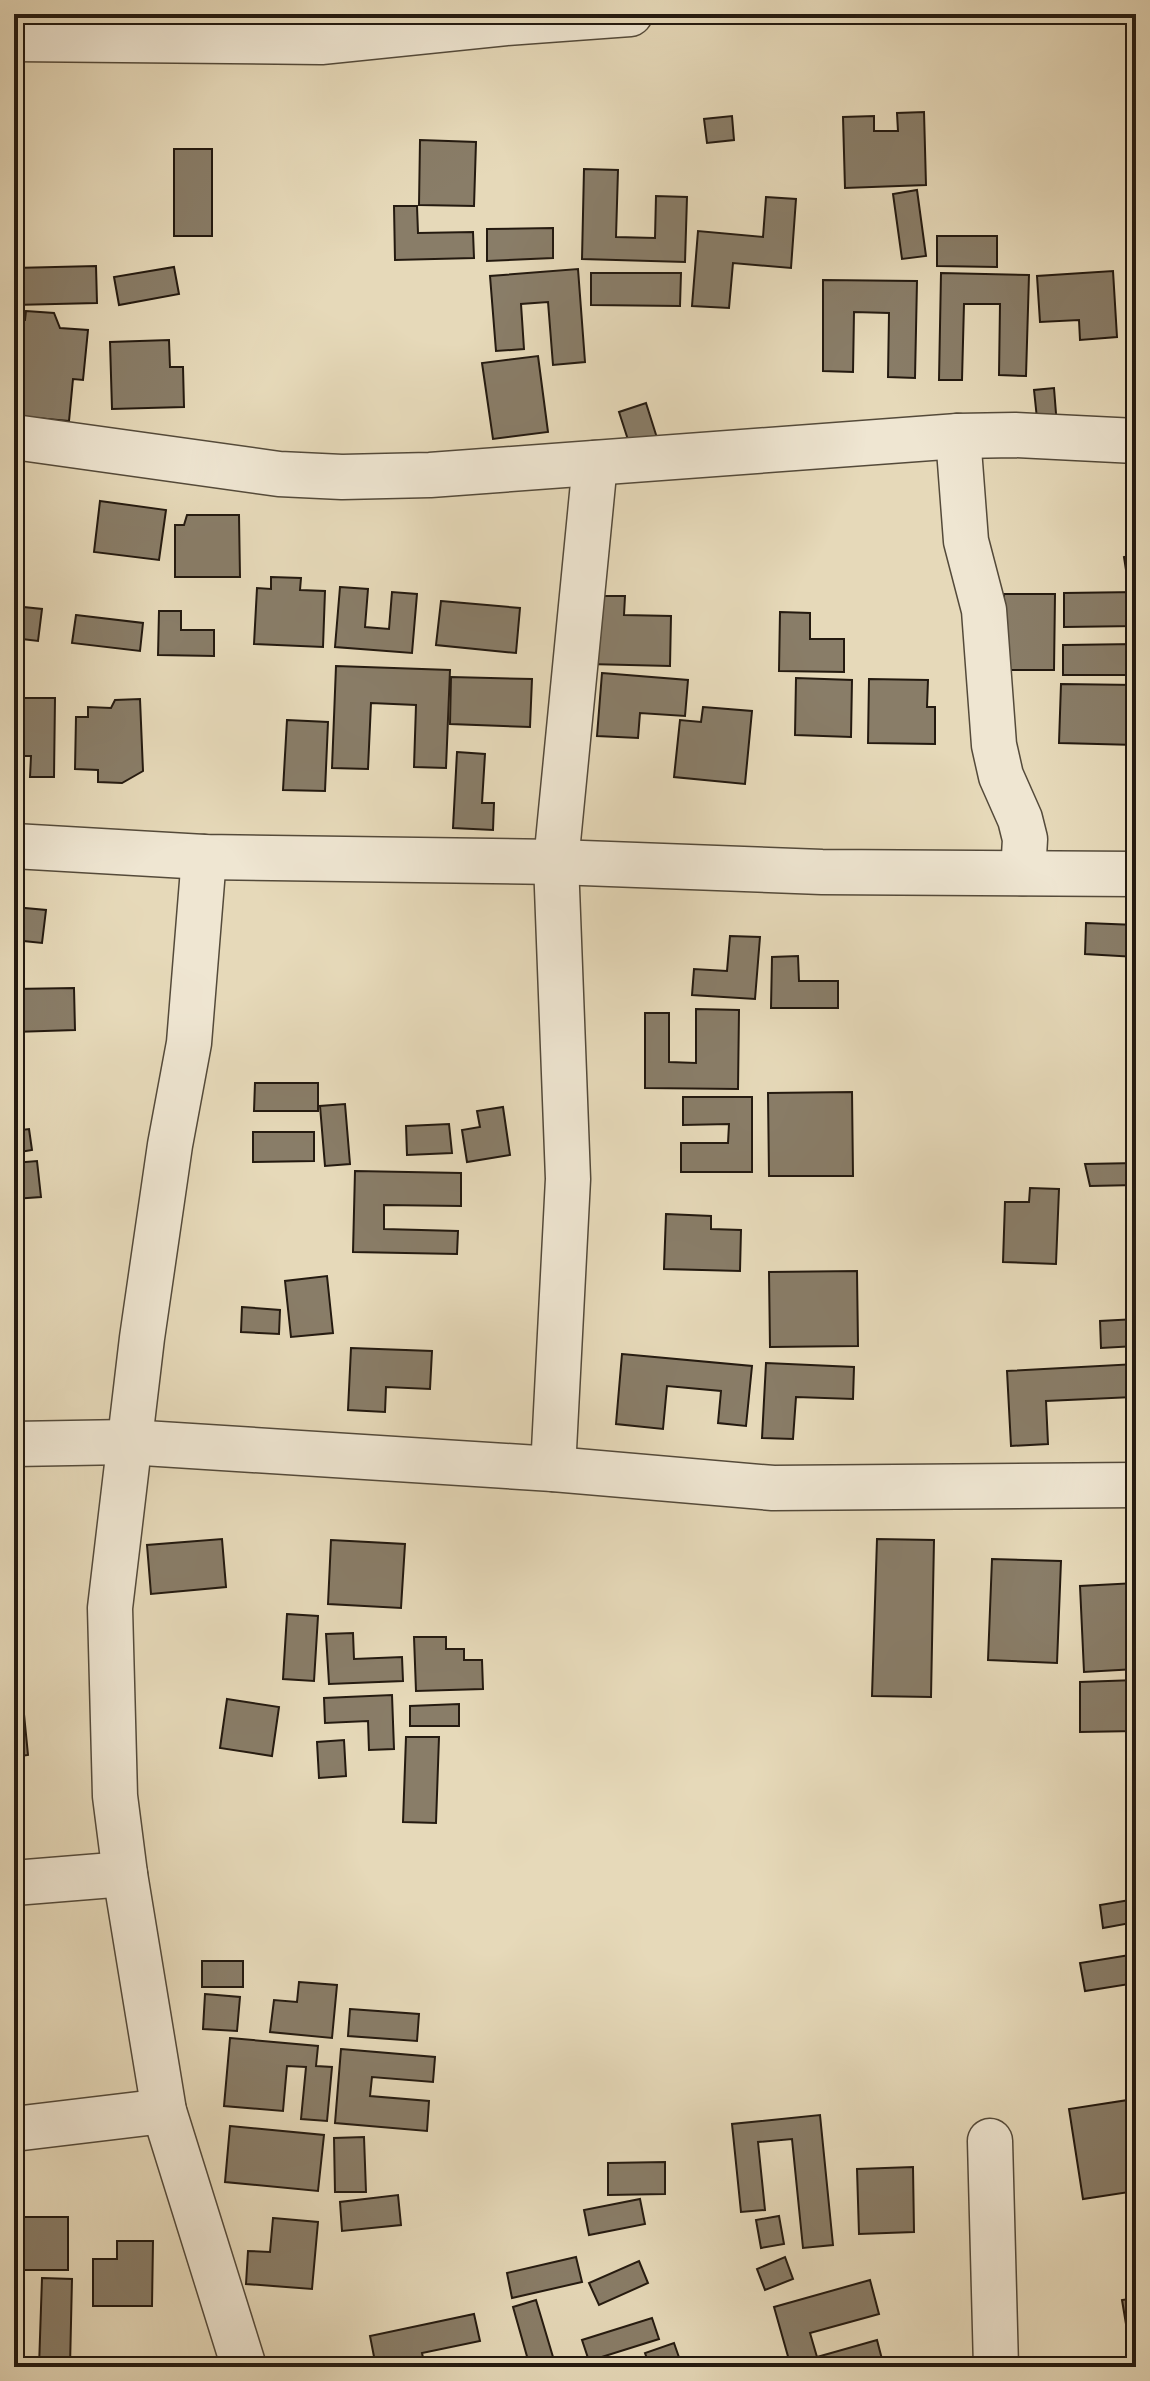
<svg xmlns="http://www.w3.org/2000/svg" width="1150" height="2381" font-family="'IM FELL English',serif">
<rect width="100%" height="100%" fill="#e6d9b9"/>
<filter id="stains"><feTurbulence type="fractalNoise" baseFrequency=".0025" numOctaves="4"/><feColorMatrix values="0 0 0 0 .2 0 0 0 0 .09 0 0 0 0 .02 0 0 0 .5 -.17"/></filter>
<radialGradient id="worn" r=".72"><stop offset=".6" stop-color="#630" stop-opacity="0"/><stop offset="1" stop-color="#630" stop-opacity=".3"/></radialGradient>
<!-- building -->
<g fill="#897d68" stroke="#241a10" stroke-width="2">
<path d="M924,112L926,185L845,188L843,117L874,116V131H898L897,113Z"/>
<path d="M732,116L734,140L707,143L704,119Z"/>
<path d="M420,140L476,142L474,206L419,205Z"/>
<rect x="174" y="149" width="38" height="87"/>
<path d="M584,169L618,170L616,237L655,238L656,196L687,197L685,262L582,259Z"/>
<path d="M917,190L926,256L902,259L893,194Z"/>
<path d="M766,197L796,199L791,268L733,263L729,308L692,306L698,231L763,237Z"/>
<path d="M394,206H417L418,233L473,232L474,258L395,260Z"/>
<path d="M553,228V258L487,261V229Z"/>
<path d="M937,236H997V267L937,266Z"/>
<path d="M96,266L97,303L14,305V268Z"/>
<path d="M174,267L179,294L119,305L114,277Z"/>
<path d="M578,269L585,362L553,365L548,302L521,304L524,349L496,351L490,276Z"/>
<path d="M1113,271L1117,337L1080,340L1079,320L1040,322L1037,276Z"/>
<path d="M591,273H681L680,306L591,305Z"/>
<path d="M941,273L1029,275L1026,376L999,375L1000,304H964L962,380H939Z"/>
<path d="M823,280L917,281L915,378L888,377L889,313L854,312L853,372L823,371Z"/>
<path d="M26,311L54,313L60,328L88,330L83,380L73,379L69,421L14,416V319L25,320Z"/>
<path d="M169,340L170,367H183L184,407L112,409L110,342Z"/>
<path d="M538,356L548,432L493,439L482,363Z"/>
<path d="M1054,388L1057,426L1038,428L1034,390Z"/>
<path d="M646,403L658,441L631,449L619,412Z"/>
<path d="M100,501L166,510L159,560L94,552Z"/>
<path d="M187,515H239L240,577H175V525H184Z"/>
<path d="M1136,555V582L1128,583L1124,557Z"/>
<path d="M271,577L301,578L300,590L325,591L323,647L254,644L257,588L271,589Z"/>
<path d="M340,587L368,589L365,627L389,629L392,592L417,594L412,653L335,647Z"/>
<path d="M1136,592V626L1064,627V593Z"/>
<path d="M1004,594H1055L1054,670H1003Z"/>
<path d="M590,596H625L624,615L671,616L670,666L588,664Z"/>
<path d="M441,601L520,608L516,653L436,645Z"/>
<path d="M14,606L42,609L38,641L14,638Z"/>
<path d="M159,611H181V630H214V656L158,655Z"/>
<path d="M780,612L810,613V639H844V672L779,671Z"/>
<path d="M76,615L143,623L140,651L72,643Z"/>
<path d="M1136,644V675H1063V645Z"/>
<path d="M336,666L450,670L446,768L414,767L416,705L371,703L368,769L332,768Z"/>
<path d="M602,673L688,680L685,716L640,713L638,738L597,736Z"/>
<path d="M451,677L532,679L530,727L450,724Z"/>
<path d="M796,678L852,680L851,737L795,735Z"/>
<path d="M869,679L928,680L927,707H935V744L868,743Z"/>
<path d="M1061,684L1136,685V745L1059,743Z"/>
<path d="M14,698H55L54,777H30L31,756H14Z"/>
<path d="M140,699L143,771L122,783L98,782V770L75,769L76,717H88V707L111,708L115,700Z"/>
<path d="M703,707L752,711L745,784L674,777L680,720L701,722Z"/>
<path d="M287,720L328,722L325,791L283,790Z"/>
<path d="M457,752L485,754L482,803H494L493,830L453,828Z"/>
<path d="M14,907L46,910L42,943L14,940Z"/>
<path d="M1086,923L1136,925V957L1085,954Z"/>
<path d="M730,936L760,937L755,999L692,995L694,969L727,971Z"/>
<path d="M798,956L799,981H838V1008H771L772,957Z"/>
<path d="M74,988L75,1030L14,1032V989Z"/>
<path d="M696,1009L739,1010L738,1089L645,1088V1013H669V1062L696,1063Z"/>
<path d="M255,1083H318V1111H254Z"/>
<path d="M852,1092L853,1176H769L768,1093Z"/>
<path d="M683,1097H752V1172H681V1143H728L729,1124L683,1125Z"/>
<path d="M345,1104L350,1164L325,1166L320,1106Z"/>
<path d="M503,1107L510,1155L467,1162L462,1130L480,1127L477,1111Z"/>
<path d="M449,1124L452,1153L407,1155L406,1126Z"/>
<path d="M29,1129L32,1150L14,1153V1131Z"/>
<path d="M253,1132H314V1161L253,1162Z"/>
<path d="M37,1161L41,1197L14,1199V1163Z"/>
<path d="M1136,1163V1185L1090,1186L1085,1164Z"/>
<path d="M355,1171L461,1173V1206L384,1205V1229L458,1231L457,1254L353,1252Z"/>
<path d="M1030,1188L1059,1189L1056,1264L1003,1262L1005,1202H1029Z"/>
<path d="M666,1214L711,1216V1229L741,1230L740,1271L664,1269Z"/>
<path d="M857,1271L858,1346L770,1347L769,1272Z"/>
<path d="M327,1276L333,1333L291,1337L285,1281Z"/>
<path d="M242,1307L280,1310L279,1334L241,1332Z"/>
<path d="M1136,1319V1346L1101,1348L1100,1321Z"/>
<path d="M351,1348L432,1351L430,1389L386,1387L385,1412L348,1410Z"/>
<path d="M622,1354L752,1366L746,1426L718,1423L721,1391L667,1386L663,1429L616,1424Z"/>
<path d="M766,1363L854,1367L853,1399L796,1397L793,1439L762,1438Z"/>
<path d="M1136,1364V1447L1133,1397L1046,1401L1048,1444L1011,1446L1007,1371Z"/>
<path d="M222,1539L226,1587L151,1594L147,1545Z"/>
<path d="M877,1539L934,1540L931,1697L872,1696Z"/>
<path d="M331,1540L405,1544L401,1608L328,1604Z"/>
<path d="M992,1559L1061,1561L1057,1663L988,1660Z"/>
<path d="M1136,1583V1669L1084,1672L1080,1586Z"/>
<path d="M14,1589L24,1590L21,1672H14Z"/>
<path d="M287,1614L318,1616L314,1681L283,1679Z"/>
<path d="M353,1633L354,1659L402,1657L403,1681L329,1684L326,1634Z"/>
<path d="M414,1637H446V1649H464V1660H482L483,1689L416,1691Z"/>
<path d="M1136,1680V1731L1080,1732V1682Z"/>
<path d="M392,1695L394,1749L369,1750L368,1721L325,1723L324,1698Z"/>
<path d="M227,1699L279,1707L272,1756L220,1748Z"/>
<path d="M23,1704L28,1755L14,1757V1705Z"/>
<path d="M459,1704V1726H410V1706Z"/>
<path d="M406,1737H439L436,1823L403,1822Z"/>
<path d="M344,1740L346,1776L319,1778L317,1742Z"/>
<path d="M1136,1899V1922L1103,1928L1100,1905Z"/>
<path d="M1136,1954V1983L1085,1991L1080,1963Z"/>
<rect x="202" y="1961" width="41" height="26"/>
<path d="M299,1982L337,1985L332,2038L270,2032L274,2000L297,2002Z"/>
<path d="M205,1994L240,1997L237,2031L203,2029Z"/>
<path d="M350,2009L419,2014L417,2041L348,2036Z"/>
<path d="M230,2038L318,2046L316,2066L332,2067L327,2121L301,2119L306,2067L287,2066L283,2111L224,2106Z"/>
<path d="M341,2049L435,2057L433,2082L372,2077L370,2096L429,2101L427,2131L335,2123Z"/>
<path d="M1128,2100L1136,2152V2191L1083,2199L1069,2109Z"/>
<path d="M820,2115L833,2245L803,2248L792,2139L758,2142L765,2210L741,2212L732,2124Z"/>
<path d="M230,2126L324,2135L318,2191L225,2182Z"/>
<path d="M364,2137L366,2192H335L334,2138Z"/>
<path d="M665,2162V2194L608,2195V2163Z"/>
<path d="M913,2167L914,2232L859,2234L857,2169Z"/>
<path d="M398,2195L401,2225L342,2231L340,2202Z"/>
<path d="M640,2199L645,2224L589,2235L584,2210Z"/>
<path d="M779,2216L784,2244L761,2248L756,2220Z"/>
<rect x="14" y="2217" width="54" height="53"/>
<path d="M273,2218L318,2222L312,2289L246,2284L248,2251L270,2252Z"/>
<path d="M117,2241H153L152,2306H93V2259H117Z"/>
<path d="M576,2257L582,2282L512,2298L507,2273Z"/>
<path d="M785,2257L793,2279L765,2290L757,2269Z"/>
<path d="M639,2261L648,2283L599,2305L589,2283Z"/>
<path d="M14,2275H23L20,2367H14Z"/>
<path d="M42,2278L72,2279L70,2367H39Z"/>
<path d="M870,2280L879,2314L810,2333L817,2357L877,2340L883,2363L867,2367H791L774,2307Z"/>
<path d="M1136,2298V2353L1131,2354L1122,2300Z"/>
<path d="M536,2300L556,2367H530L513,2307Z"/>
<path d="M474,2314L480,2341L422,2353L425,2367H376L370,2336Z"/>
<path d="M652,2318L659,2339L589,2361L582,2340Z"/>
<path d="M674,2343L682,2366L650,2367L645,2353Z"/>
</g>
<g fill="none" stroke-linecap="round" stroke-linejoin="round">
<!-- minor casing -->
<g stroke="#544a3a" stroke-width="47">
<g id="minor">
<path d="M14,39L321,42L506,23L630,14"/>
<path d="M958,436L966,541L984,610L994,745L1001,776L1020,819L1025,839L1023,873"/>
<path d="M14,437L279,474L342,477L430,475L958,436L1015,435L1136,441"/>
<path d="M14,846L204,857L556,862L822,872L1136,874"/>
<path d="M204,857L189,1043L170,1145L142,1338L110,1608L115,1796L125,1874L164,2111L244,2367"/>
<path d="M14,1444L128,1442L553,1469L773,1488L1136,1485"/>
<path d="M553,1469L568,1179L556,862L595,463"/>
<path d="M14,1883L125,1874"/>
<path d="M14,2129L164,2111"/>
<path d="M990,2141L996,2367"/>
</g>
</g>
<!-- minor -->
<use href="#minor" stroke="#efe6d2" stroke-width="44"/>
</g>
<!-- margin -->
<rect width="1150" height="2381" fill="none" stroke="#e6d9b9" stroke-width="48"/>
<rect x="16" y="16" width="1118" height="2349" fill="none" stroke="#241a10" stroke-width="4"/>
<rect x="24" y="24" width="1102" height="2333" fill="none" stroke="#241a10" stroke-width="2"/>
<rect width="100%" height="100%" filter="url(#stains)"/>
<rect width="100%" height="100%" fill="url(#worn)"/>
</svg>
